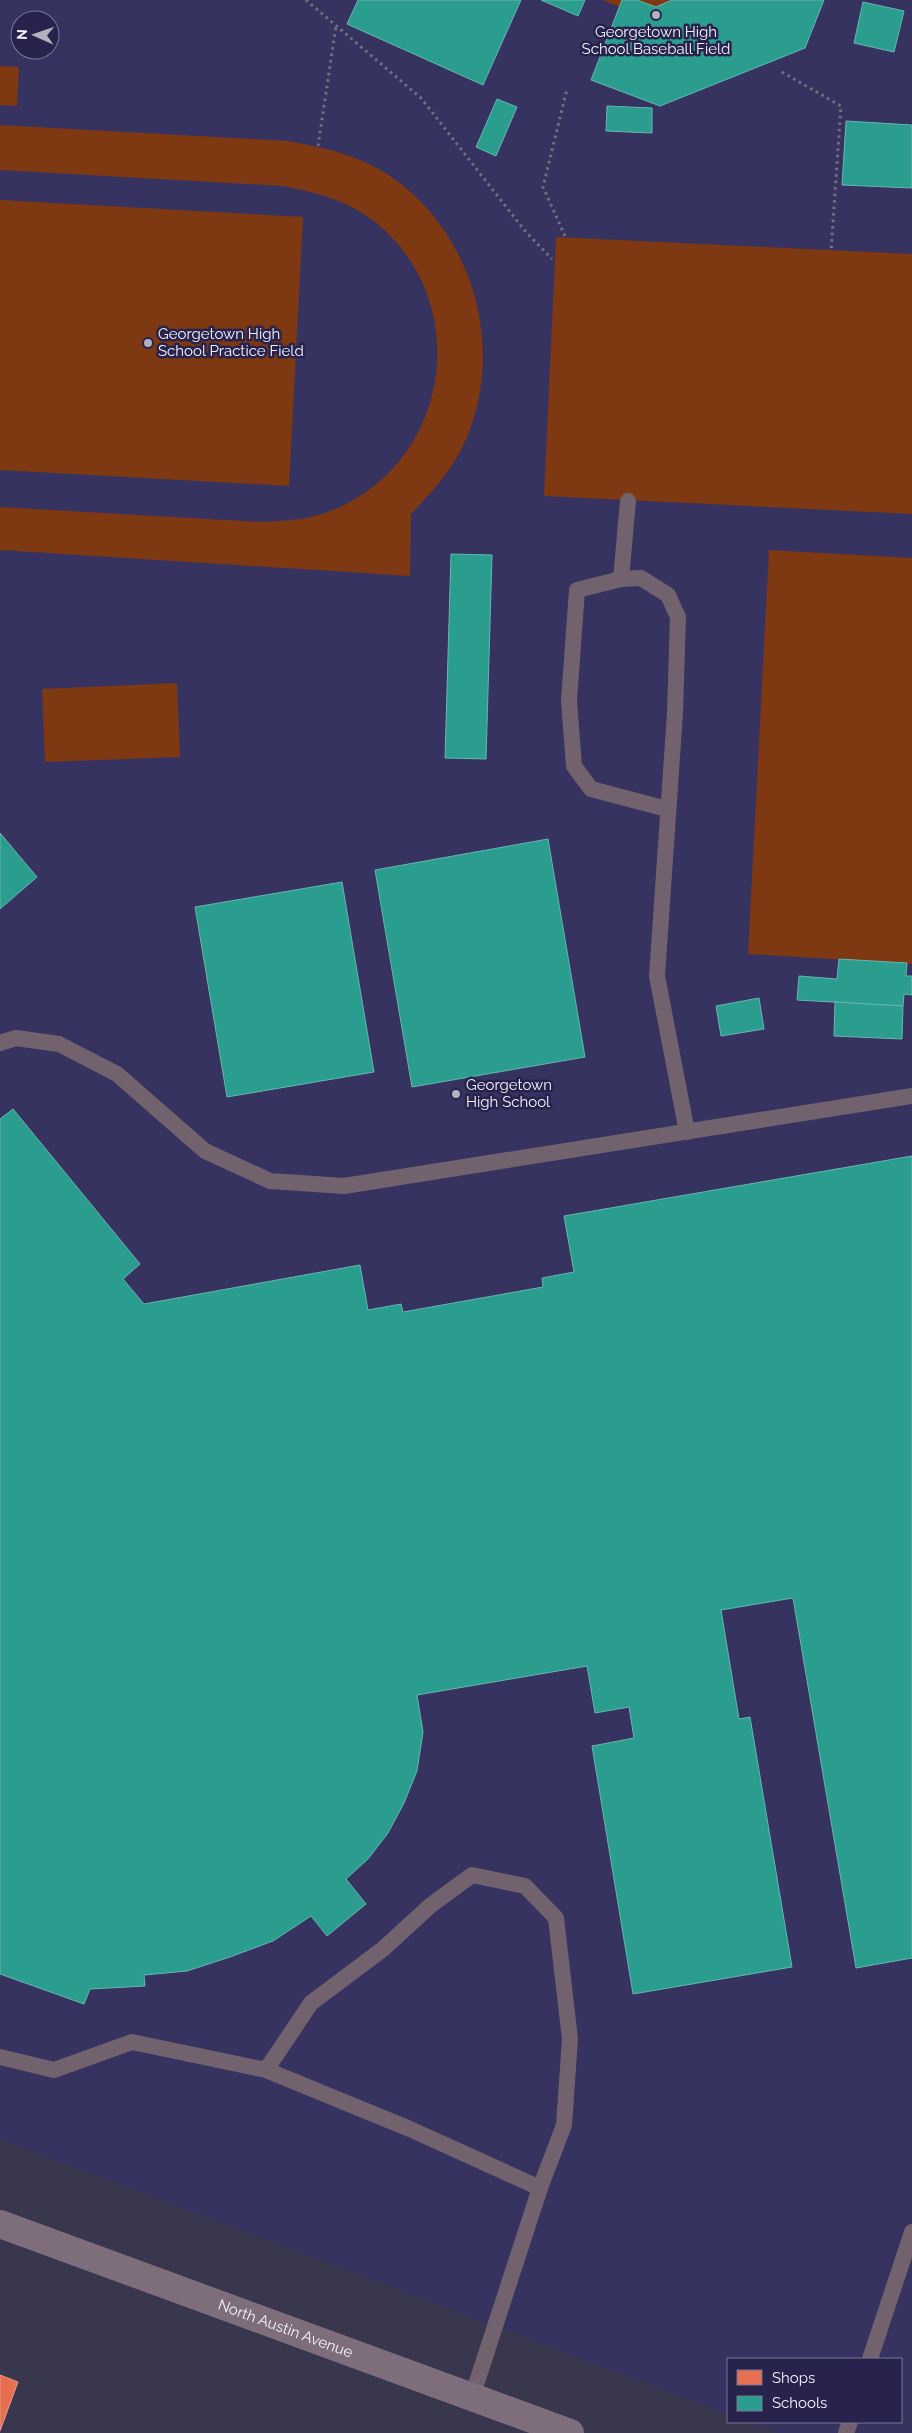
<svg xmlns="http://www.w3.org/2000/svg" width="912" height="2433" font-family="Raleway,sans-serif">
<rect width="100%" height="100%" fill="#38374e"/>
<!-- built -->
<path fill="#363360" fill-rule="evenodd" d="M0,0H912V2433H780L750,2422H901V2359H728V2414L0,2139ZM20,20H50V50H20Z"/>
<!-- green -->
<g fill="#7e3812">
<path d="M602,0H707L658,21Z"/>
<path d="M0,66L19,67L17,106L0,105Z"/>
<path d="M0,125L288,141C314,146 340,151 365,162C469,211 512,346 462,448C449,474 430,494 411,514L410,576L0,550V507L262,522C283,521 304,520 325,513C450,469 477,303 374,221C347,200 315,192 283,186L0,170Z"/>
<path d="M0,200L303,217L289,486L0,470Z"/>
<path d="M556,237L912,254V514L544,496Z"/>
<path d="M769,550L912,558V964L748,954Z"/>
<path d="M177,683L180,757L45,762L42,689Z"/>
</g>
<!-- shops -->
<path fill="#e76f51" stroke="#eb9785" d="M0,2375L18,2382L0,2431Z"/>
<!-- schools -->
<g fill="#2a9d8f" stroke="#66b7b0">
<path d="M358,0H521L483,85L347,24Z"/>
<path d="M541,0H585L578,16Z"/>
<path d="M622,0H637L656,7L672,0H824L805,48L660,106L591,80Z"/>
<path d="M863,2L904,11L894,52L854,43Z"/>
<path d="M497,99L517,107L496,156L476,147Z"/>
<path d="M607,106L652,108V133L606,131Z"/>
<path d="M846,121L912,125V188L842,185Z"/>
<path d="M451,554L492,555L486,759L445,758Z"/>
<path d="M0,833L37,877L0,909Z"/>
<path d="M548,839L585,1057L412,1087L375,870Z"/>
<path d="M342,882L374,1072L227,1097L195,907Z"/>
<path d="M839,959L907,963L906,976H912V995L904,994L903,1006L797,1000L799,976L837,979Z"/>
<path d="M759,998L764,1029L721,1036L716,1006Z"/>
<path d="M835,1002L903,1006L902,1039L834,1036Z"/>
<path d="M13,1109L140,1264L123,1279L144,1304L360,1265L368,1310L401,1304L403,1312L543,1287L542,1278L574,1272L564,1216L912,1156V1958L856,1968L793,1598L721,1610L739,1719L750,1717L792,1967L633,1994L592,1746L634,1738L629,1707L595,1713L587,1666L417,1695L423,1732L417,1771L404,1803L388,1833L368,1859L346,1879L366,1904L327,1936L311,1916L273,1941L230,1957L187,1971L144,1975L145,1986L90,1989L84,2004L0,1974V1119Z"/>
</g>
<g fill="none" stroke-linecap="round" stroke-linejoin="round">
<!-- path -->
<g stroke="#796f7b" stroke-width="3" stroke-dasharray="2.5 4" stroke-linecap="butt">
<path d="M306,0L421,98L525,231L552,259"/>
<path d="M782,72L841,106L831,251"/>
<path d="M318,146L336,26"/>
<path d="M565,236L543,187L567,89"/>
</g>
<!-- service -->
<g stroke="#71626e" stroke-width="16">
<path d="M621,579L628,501"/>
<path d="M667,809L591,789L574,766L569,701L577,590L621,579L641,578L668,595L678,617L675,713L657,976L687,1132"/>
<path d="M0,1043L16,1038L59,1044L117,1074L205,1151L270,1181L344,1186L912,1096"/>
<path d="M0,2057L54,2070L132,2042L266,2070L410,2129L540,2188L564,2125L570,2039L556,1918L525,1886L472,1875L431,1905L383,1949L311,2003L266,2070"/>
<path d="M870,2359L912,2232"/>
<path d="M472,2397L540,2188"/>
<path d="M846,2433L850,2422"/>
</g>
<!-- secondary -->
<path stroke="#7e6d7a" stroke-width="28" id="s1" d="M0,2224L570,2433"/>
</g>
<!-- markers -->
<g fill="#b2b1c0" stroke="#27234c" stroke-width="2">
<circle cx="656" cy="15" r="5"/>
<circle cx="148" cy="343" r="5"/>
<circle cx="456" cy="1094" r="5"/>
</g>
<g text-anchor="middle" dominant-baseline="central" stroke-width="5" stroke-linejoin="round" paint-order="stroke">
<!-- poi labels -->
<g font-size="15" fill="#f3f3fe" stroke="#27234c" text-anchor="start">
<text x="656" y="32" text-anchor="middle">Georgetown High<tspan x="656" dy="17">School Baseball Field</tspan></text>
<text x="158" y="334">Georgetown High<tspan x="158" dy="17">School Practice Field</tspan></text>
<text x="466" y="1085">Georgetown<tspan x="466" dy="17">High School</tspan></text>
</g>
<!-- street labels -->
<g font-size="15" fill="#f3f3fe" stroke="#27234c">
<text stroke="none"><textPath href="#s1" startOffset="304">North Austin Avenue</textPath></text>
</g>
</g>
<!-- legend -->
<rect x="727" y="2358" width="175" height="65" fill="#27234c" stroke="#797693"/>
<rect x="737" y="2370" width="25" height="15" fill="#e76f51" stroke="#797693"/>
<text x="772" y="2383" font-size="15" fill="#f3f3fe">Shops</text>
<rect x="737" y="2396" width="25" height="15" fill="#2a9d8f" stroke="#797693"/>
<text x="772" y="2408" font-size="15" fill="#f3f3fe">Schools</text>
<!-- north arrow -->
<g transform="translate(35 35) rotate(272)"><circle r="24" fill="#27234c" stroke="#797693"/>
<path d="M0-4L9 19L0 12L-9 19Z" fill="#b2b1c0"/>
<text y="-8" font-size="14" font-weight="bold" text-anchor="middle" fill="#f3f3fe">N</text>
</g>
</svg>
